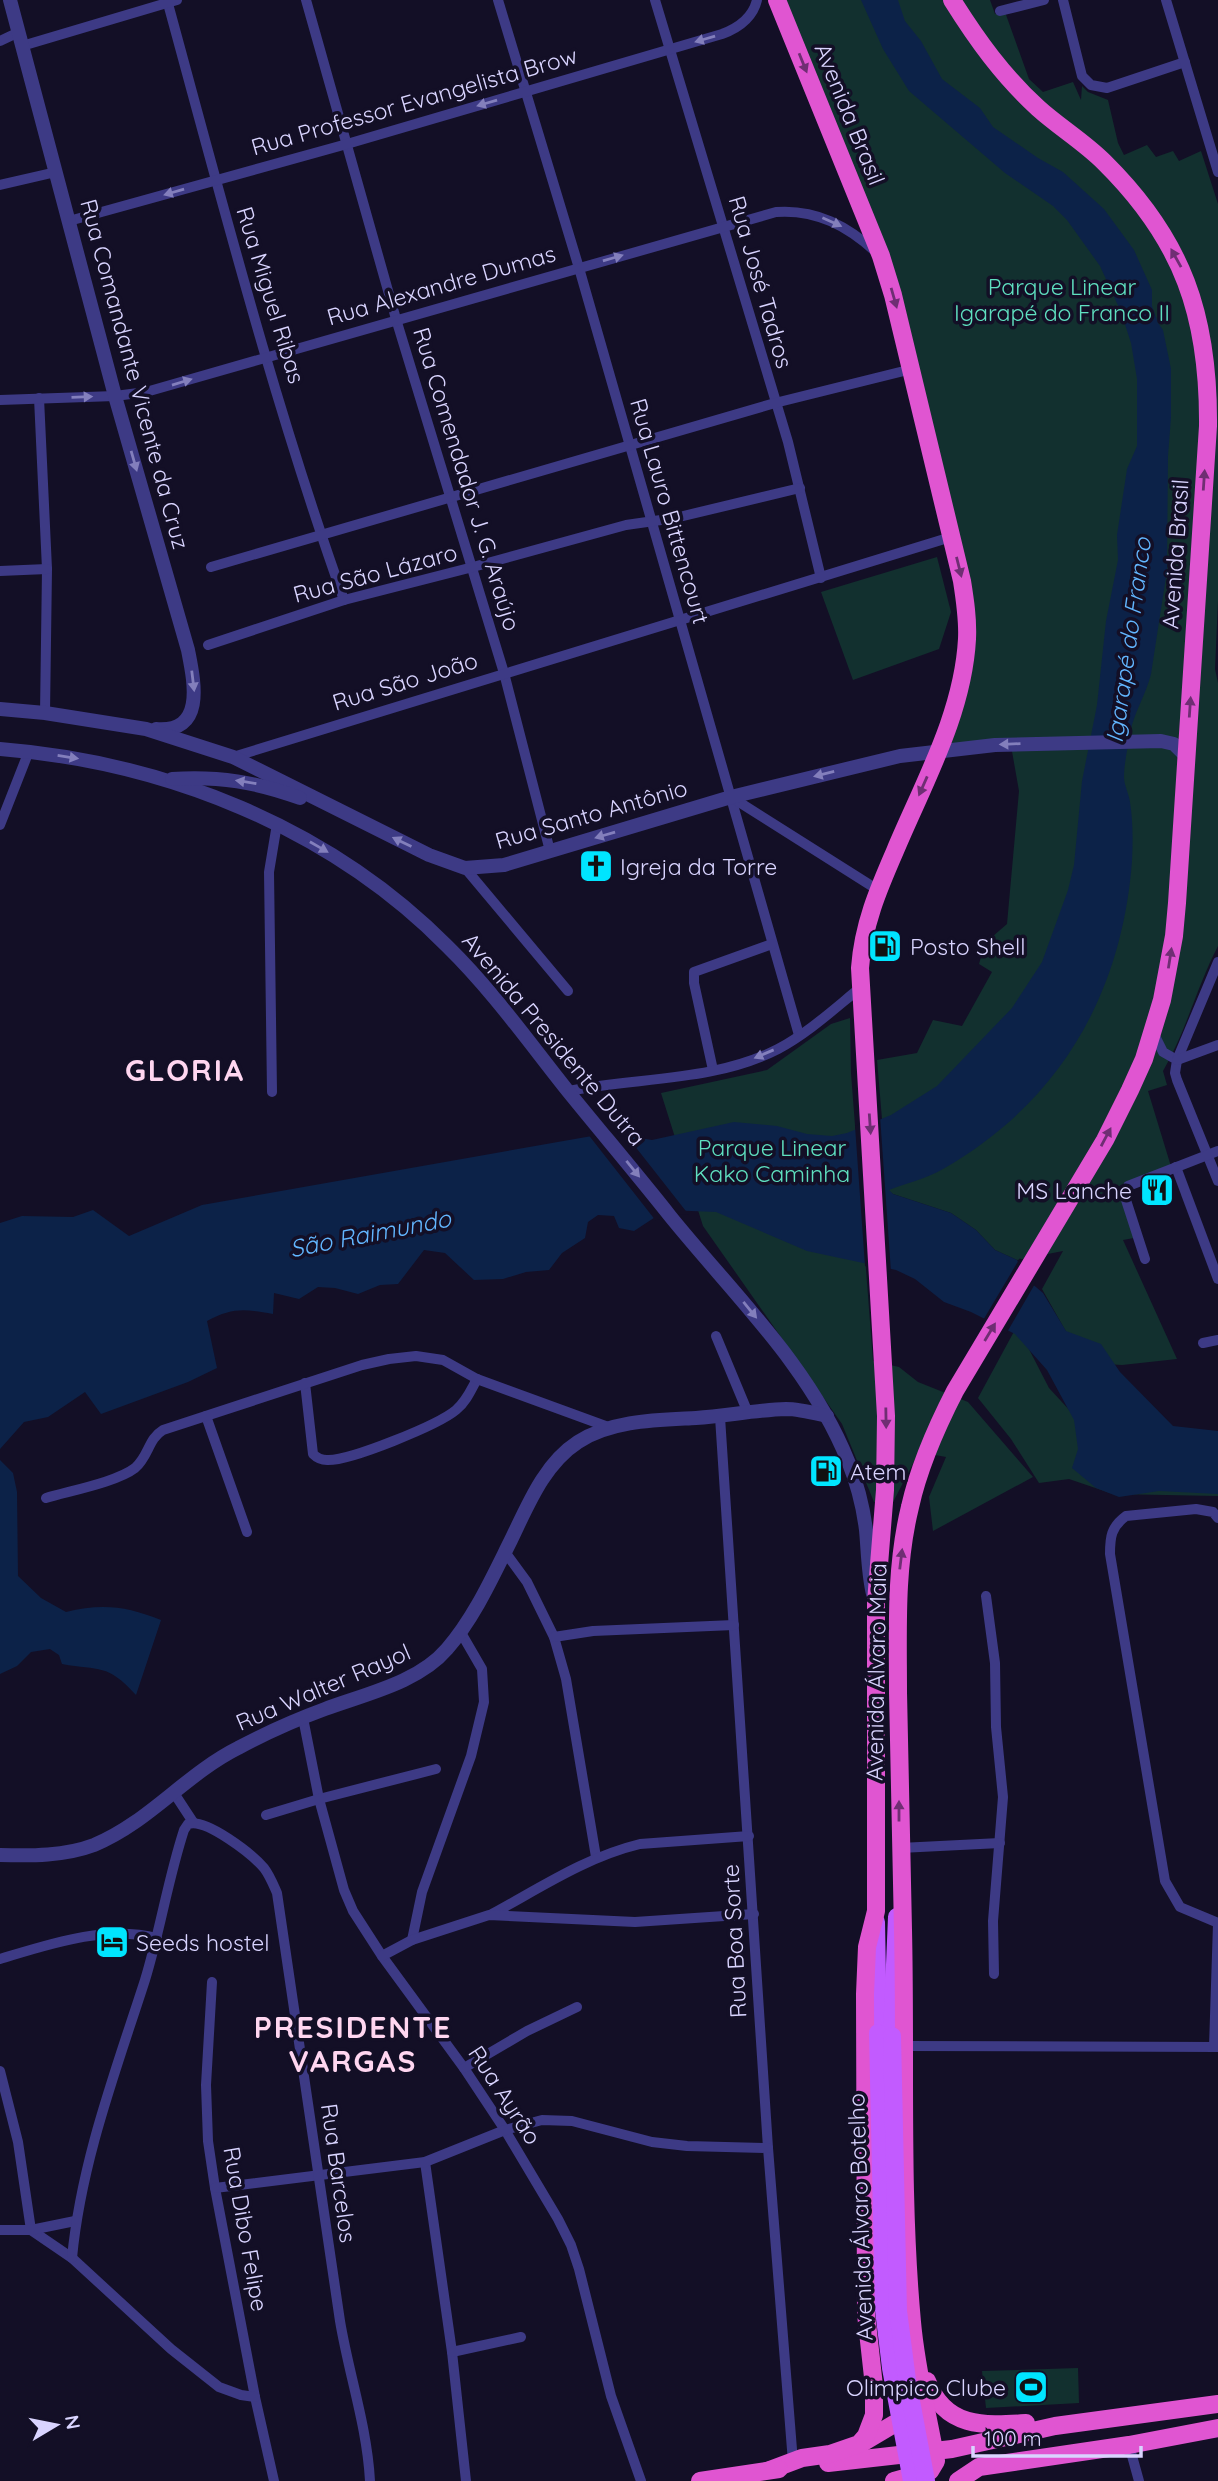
<svg xmlns="http://www.w3.org/2000/svg" width="1218" height="2481" font-family="Quicksand,sans-serif">
<rect width="100%" height="100%" fill="#130f26"/>
<!-- green -->
<g fill="#12302f">
<path d="M785,0H990L995,14L1005,12L1029,79L1043,92L1073,82L1081,100L1082,86L1088,92L1108,100L1118,143L1124,155L1147,145L1156,157L1173,151L1179,161L1201,151L1218,204V601L1215,669L1218,683V946C1197,986 1186,1032 1163,1071L1167,1085L1148,1091L1173,1173L1125,1192L1139,1237L1123,1240L1177,1359L1122,1365L1088,1363L1073,1344L1042,1289L1063,1251L1017,1260L995,1250L976,1230L951,1213L893,1194L888,1190L877,1060L917,1053L933,1020L962,1026L992,972L979,964L985,943L1007,924L1019,791L1010,740L947,744C961,713 971,684 974,650L925,395L905,308L887,253Z"/>
<path d="M937,557L951,612L939,649L853,680L821,592Z"/>
<path d="M850,1018L851,1073L873,1361L899,1367L918,1382L968,1402L1033,1477L933,1531L929,1497L946,1457L919,1452L890,1508L874,1502L842,1424L703,1226L661,1093L767,1070L831,1024Z"/>
<path d="M1017,1326L1049,1388L1108,1452L1218,1456V1496L1113,1494L1069,1479L1039,1483L1011,1439L978,1398Z"/>
<path d="M1078,2368L1079,2403L986,2408L982,2371Z"/>
</g>
<!-- water -->
<g fill="#0c2248">
<path d="M861,0H898L905,21L921,41L942,79L980,108L993,127L1038,158L1063,172L1104,209L1134,250L1152,290V306L1158,323L1163,330L1171,369V417L1168,456L1167,570L1151,674C1146,695 1133,714 1130,734C1128,747 1124,763 1124,777C1124,785 1129,794 1130,802C1133,822 1133,841 1132,861C1122,994 1060,1102 943,1169C926,1179 906,1183 889,1190L893,1194L951,1213L976,1230L995,1250L1017,1260L1030,1282L1043,1293L1066,1331L1101,1344L1120,1372L1173,1426L1218,1431V1494L1159,1491L1119,1497L1096,1488L1072,1468L1078,1449L1074,1420L1047,1370L1015,1334L971,1312L944,1302L915,1279L896,1270L807,1251L716,1212L666,1210L634,1231L619,1228L614,1216L598,1215L588,1222L585,1238L562,1253L549,1270L526,1272L503,1279L474,1280L445,1253L424,1250L398,1284L380,1285L358,1294L335,1288L318,1287L299,1299L274,1293L273,1314C245,1309 233,1307 207,1321L217,1368L188,1382L101,1414L85,1392L48,1417L24,1422L0,1449V1223L22,1216L73,1217L93,1210L129,1236L202,1205L609,1133L652,1140L734,1122L777,1126L807,1134L832,1136L847,1133L891,1115L937,1086L1012,1008L1042,962L1068,890L1074,865L1082,781L1097,705L1106,621L1118,560L1117,535L1127,469L1137,446V379L1131,343L1121,312L1100,266L1067,220L1053,206L1005,173L909,91L883,49Z"/>
<path d="M0,1460L13,1473L17,1492L18,1576L41,1598L66,1612C101,1603 127,1606 161,1620L136,1695C107,1663 100,1671 62,1664L59,1655L50,1649L31,1652L17,1666L0,1674Z"/>
</g>
<!-- pier -->
<g fill="#130f26">
<path d="M880,1116L891,1272L865,1266L855,1126Z"/>
<path d="M609,1129L623,1131L689,1215L667,1214L656,1221L587,1133Z"/>
<path d="M1020,1258L1036,1282L1006,1334L982,1322Z"/>
</g>
<g fill="none" stroke-linecap="round" stroke-linejoin="round">
<!-- minor -->
<g stroke="#3d3a85" stroke-width="10">
<path d="M167,0C222,201 274,404 344,600"/>
<path d="M306,0L396,319L504,673L550,851"/>
<path d="M498,0L579,268L799,1035"/>
<path d="M655,0L788,442L821,578"/>
<path d="M1063,0L1082,76L1091,85L1107,88L1185,62"/>
<path d="M1166,0L1218,172"/>
<path d="M1000,11L1044,0"/>
<path d="M0,41L19,32"/>
<path d="M22,46L177,0"/>
<path d="M0,185L56,172"/>
<path d="M69,221L347,144L722,34C738,28 753,17 757,0"/>
<path d="M39,398L47,569L45,713"/>
<path d="M0,400L115,396L146,392L776,212C816,209 848,226 877,253"/>
<path d="M211,567L775,403L912,369"/>
<path d="M0,571L47,569"/>
<path d="M208,645L344,600L473,567L626,525L675,518L800,488"/>
<path d="M233,757L951,537"/>
<path d="M731,797L878,890"/>
<path d="M0,825L29,751"/>
<path d="M465,868L568,991"/>
<path d="M1153,1032L1163,1052L1177,1060L1175,1073L1177,1080L1218,1181"/>
<path d="M1177,1060L1218,962"/>
<path d="M1177,1060L1218,1045"/>
<path d="M713,1070L694,983V972L772,944"/>
<path d="M568,1091C637,1077 714,1082 778,1049C808,1033 834,1009 860,988"/>
<path d="M272,1092L269,872L277,824"/>
<path d="M1176,1167L1218,1279"/>
<path d="M1145,1259L1125,1197L1128,1186L1218,1151"/>
<path d="M716,1336L748,1413"/>
<path d="M1203,1343L1218,1340"/>
<path d="M305,1383L313,1454C317,1458 321,1460 327,1460C350,1461 438,1425 456,1410C466,1402 471,1390 477,1379"/>
<path d="M206,1416L247,1532"/>
<path d="M720,1417L768,2148L793,2462"/>
<path d="M46,1498C69,1491 117,1482 135,1468C149,1456 148,1439 163,1430L362,1365L389,1359L416,1356L443,1360L477,1379L611,1428"/>
<path d="M1218,1518L1213,1512L1196,1509L1126,1516C1111,1527 1110,1537 1110,1554L1165,1881L1180,1907L1218,1923"/>
<path d="M505,1552L527,1582L554,1637L566,1679L596,1857"/>
<path d="M986,1596L995,1663L996,1727L1003,1797L993,1921L994,1974"/>
<path d="M554,1637L593,1631L734,1625"/>
<path d="M303,1718L319,1799L344,1890L353,1911L382,1956L464,2068L505,2130L558,2219L571,2245L579,2269L611,2396L641,2481"/>
<path d="M174,1793L193,1822"/>
<path d="M266,1815L319,1799L436,1769"/>
<path d="M900,1848L1000,1843"/>
<path d="M492,1914C540,1888 586,1857 640,1844L749,1836"/>
<path d="M412,1940L422,1892L471,1756L484,1702L482,1669L460,1631"/>
<path d="M382,1956L412,1940L489,1915L635,1922L754,1914"/>
<path d="M0,1959C50,1944 104,1925 157,1938"/>
<path d="M212,1982L206,2085L208,2141L215,2188L255,2397L274,2481"/>
<path d="M903,2046L1218,2047"/>
<path d="M1214,2047L1218,1924"/>
<path d="M464,2068L527,2031L577,2007"/>
<path d="M0,2071L18,2142L31,2230L72,2258L171,2349L219,2387L241,2395L255,2397"/>
<path d="M425,2162L452,2352L466,2481"/>
<path d="M215,2188L425,2162L505,2130L542,2120L572,2121L652,2142L687,2146L768,2148"/>
<path d="M0,2230H31L75,2221"/>
<path d="M72,2258C81,2162 116,2070 145,1980C160,1931 168,1879 184,1830L188,1824C206,1818 252,1854 264,1868C270,1876 273,1884 277,1893L340,2321C349,2375 367,2426 370,2481"/>
<path d="M452,2352L521,2337"/>
<path d="M1129,2445L1139,2481"/>
</g>
<!-- tertiary -->
<g stroke="#3d3a85" stroke-width="14">
<path d="M10,0L115,396L188,650C194,681 206,733 156,729"/>
<path d="M0,709L45,713L146,729L233,757L429,855L465,868L504,865L731,797L900,756L995,745L1161,741L1174,744L1187,757"/>
<path d="M0,749C165,762 329,827 447,946C492,990 528,1041 567,1090C601,1132 636,1173 670,1216C733,1294 810,1366 848,1461C857,1483 863,1506 866,1530C868,1551 868,1573 873,1594"/>
<path d="M172,779C219,776 256,782 300,798"/>
<path d="M0,1855C31,1856 65,1856 94,1845C148,1823 186,1774 238,1748C266,1733 295,1720 325,1709C365,1694 418,1683 447,1649C474,1618 492,1578 511,1540C528,1505 544,1464 578,1442C612,1420 658,1420 696,1418C726,1416 756,1410 786,1409C799,1409 814,1413 827,1416"/>
</g>
<!-- primary -->
<g stroke="#c25bff" stroke-width="18">
<path d="M876,1922L878,2033"/>
<path d="M892,2036L897,1917"/>
</g>
<!-- trunk -->
<g stroke="#e055d1" stroke-width="18">
<path d="M927,2381C945,2428 983,2426 1026,2423"/>
<path d="M862,2443L894,2424L916,2419"/>
<path d="M828,2463L952,2449L1055,2426L1218,2404"/>
<path d="M770,2470L802,2458L830,2454L859,2444L866,2436L874,2415V2386L866,2314L865,1994L867,1947L876,1911V1602L885,1490L886,1416L860,968C863,925 878,890 895,851C923,784 963,714 967,639C968,619 965,600 962,581L893,295L881,256L777,0"/>
<path d="M700,2481L779,2469"/>
<path d="M894,2481L930,2471L936,2461C928,2415 916,2369 912,2322C900,2192 906,2061 903,1930C901,1851 899,1771 898,1691C898,1630 895,1568 910,1507C919,1466 936,1428 955,1391L1105,1140L1130,1090L1144,1059L1162,1000L1174,936L1177,903L1208,426C1209,316 1183,240 1104,162C1084,142 1059,127 1038,108C1003,76 977,40 952,0"/>
<path d="M958,2481L979,2467L1129,2445L1218,2428"/>
</g>
<!-- primary-bridge -->
<g stroke="#c25bff" stroke-width="18">
<path d="M878,2033L884,2310L891,2368L912,2481"/>
<path d="M892,2036L898,2311L907,2380L926,2481"/>
</g>
</g>
<!-- one-way arrows -->
<defs><path id="oneway-solid" d="M-6-.8H1V-3.2L6.5 0L1 3.2V.8H-6Z" transform="scale(1.75)"/></defs>
<g fill="#837fbc">
<use href="#oneway-solid" transform="translate(705 39) rotate(164)"/>
<use href="#oneway-solid" transform="translate(487 103) rotate(164)"/>
<use href="#oneway-solid" transform="translate(174 192) rotate(164)"/>
<use href="#oneway-solid" transform="translate(832 222) rotate(24)"/>
<use href="#oneway-solid" transform="translate(613 258) rotate(-16)"/>
<use href="#oneway-solid" transform="translate(182 382) rotate(-17)"/>
<use href="#oneway-solid" transform="translate(82 397) rotate(-2)"/>
<use href="#oneway-solid" transform="translate(134 461) rotate(74)"/>
<use href="#oneway-solid" transform="translate(193 681) rotate(83)"/>
<use href="#oneway-solid" transform="translate(1010 744) rotate(178)"/>
<use href="#oneway-solid" transform="translate(68 757) rotate(9)"/>
<use href="#oneway-solid" transform="translate(824 774) rotate(166)"/>
<use href="#oneway-solid" transform="translate(246 782) rotate(-171)"/>
<use href="#oneway-solid" transform="translate(605 835) rotate(164)"/>
<use href="#oneway-solid" transform="translate(402 842) rotate(-154)"/>
<use href="#oneway-solid" transform="translate(319 847) rotate(30)"/>
<use href="#oneway-solid" transform="translate(764 1054) rotate(157)"/>
<use href="#oneway-solid" transform="translate(633 1169) rotate(51)"/>
<use href="#oneway-solid" transform="translate(750 1310) rotate(51)"/>
</g>
<g fill="#6f2e73">
<use href="#oneway-solid" transform="translate(803 63) rotate(68)"/>
<use href="#oneway-solid" transform="translate(1176 258) rotate(-119)"/>
<use href="#oneway-solid" transform="translate(894 298) rotate(74)"/>
<use href="#oneway-solid" transform="translate(1204 480) rotate(-86)"/>
<use href="#oneway-solid" transform="translate(959 567) rotate(76)"/>
<use href="#oneway-solid" transform="translate(1190 707) rotate(-86)"/>
<use href="#oneway-solid" transform="translate(923 786) rotate(114)"/>
<use href="#oneway-solid" transform="translate(1170 958) rotate(-81)"/>
<use href="#oneway-solid" transform="translate(870 1124) rotate(86)"/>
<use href="#oneway-solid" transform="translate(1106 1137) rotate(-62)"/>
<use href="#oneway-solid" transform="translate(990 1332) rotate(-59)"/>
<use href="#oneway-solid" transform="translate(886 1418) rotate(89)"/>
<use href="#oneway-solid" transform="translate(901 1559) rotate(-83)"/>
<use href="#oneway-solid" transform="translate(899 1811) rotate(-90)"/>
</g>
<!-- icons -->
<defs>
<g id="church-square" transform="scale(1.75)"><rect x="-9" y="-9" width="18" height="18" rx="4" fill="#00e5ff" stroke="#130f26"/><path d="M-1.2-6h2.4v3.5h3.3v2.4h-3.3V6h-2.4V-.1h-3.3v-2.4h3.3Z" fill="#111"/></g>
<g id="fuel-square" transform="scale(1.75)"><rect x="-9" y="-9" width="18" height="18" rx="4" fill="#00e5ff" stroke="#130f26"/><path d="M-5.5-6h7V0h2V4h1.3V-2.5L3-4.5l.8-.8L6-3V5H2.5V1h-1V6h-7ZM-4.2-4.7v3.2H.2V-4.7Z" fill="#111"/></g>
<g id="restaurant-square" transform="scale(1.75)"><rect x="-9" y="-9" width="18" height="18" rx="4" fill="#00e5ff" stroke="#130f26"/><path d="M-5-6h1v4h1v-4h1v4h1v-4h1v5L-1.5 .5V6h-2V.5L-5-1ZM5-6V6H3V1.5H1.5Q1.5-4 5-6Z" fill="#111"/></g>
<g id="hotel-square" transform="scale(1.75)"><rect x="-9" y="-9" width="18" height="18" rx="4" fill="#00e5ff" stroke="#130f26"/><path d="M-6-4.5h1.5V1H6V5H4.5V3h-9V5H-6ZM-4 0a1.8 1.8 0 1 1 3.6 0ZM.5 0V-2.5h3Q6-2.5 6 0Z" fill="#111"/></g>
<g id="stadium-square" transform="scale(1.75)"><rect x="-9" y="-9" width="18" height="18" rx="4" fill="#00e5ff" stroke="#130f26"/><path d="M0-5a6.5 5 0 1 0 0 10a6.5 5 0 1 0 0-10ZM-3.5-1.8h7v3.6h-7Z" fill="#111"/></g>
</defs>
<g fill-rule="evenodd">
<use href="#church-square" x="596" y="866"/>
<use href="#fuel-square" x="885" y="946"/>
<use href="#restaurant-square" x="1157" y="1190"/>
<use href="#fuel-square" x="826" y="1471"/>
<use href="#hotel-square" x="112" y="1942"/>
<use href="#stadium-square" x="1031" y="2387"/>
</g>
<g text-anchor="middle" dominant-baseline="central" stroke-width="7" stroke-linejoin="round" paint-order="stroke">
<!-- street labels -->
<g font-size="23" fill="#d9d4ff" stroke="#130f26">
<text transform="translate(414 101) rotate(-16)">Rua Professor Evangelista Brow</text>
<text transform="translate(850 114) rotate(68)">Avenida Brasil</text>
<text transform="translate(761 282) rotate(74)">Rua José Tadros</text>
<text transform="translate(441 285) rotate(-16)">Rua Alexandre Dumas</text>
<text transform="translate(271 295) rotate(73)">Rua Miguel Ribas</text>
<text transform="translate(135 374) rotate(75)">Rua Comandante Vicente da Cruz</text>
<text transform="translate(467 479) rotate(73)">Rua Comendador J. G. Araújo</text>
<text transform="translate(670 511) rotate(74)">Rua Lauro Bittencourt</text>
<text transform="translate(1175 554) rotate(-86)">Avenida Brasil</text>
<text transform="translate(375 573) rotate(-15)">Rua São Lázaro</text>
<text transform="translate(405 681) rotate(-17)">Rua São João</text>
<text transform="translate(591 814) rotate(-16)">Rua Santo Antônio</text>
<text transform="translate(554 1039) rotate(50)">Avenida Presidente Dutra</text>
<text transform="translate(876 1672) rotate(-89)">Avenida Álvaro Maia</text>
<text transform="translate(323 1687) rotate(-23)">Rua Walter Rayol</text>
<text transform="translate(734 1941) rotate(-93)">Rua Boa Sorte</text>
<text transform="translate(505 2095) rotate(57)">Rua Ayrão</text>
<text transform="translate(339 2173) rotate(82)">Rua Barcelos</text>
<text transform="translate(860 2217) rotate(-92)">Avenida Álvaro Botelho</text>
<text transform="translate(246 2229) rotate(80)">Rua Dibo Felipe</text>
</g>
<!-- park labels -->
<g font-size="23" fill="#5fe0c0" stroke="#130f26">
<text x="1062" y="286">Parque Linear<tspan x="1062" dy="26">Igarapé do Franco II</tspan></text>
<text x="772" y="1147">Parque Linear<tspan x="772" dy="26">Kako Caminha</tspan></text>
</g>
<!-- poi labels -->
<g font-size="23" fill="#d9d4ff" stroke="#130f26" text-anchor="start">
<text x="620" y="866">Igreja da Torre</text>
<text x="910" y="946">Posto Shell</text>
<text x="1132" y="1190" text-anchor="end">MS Lanche</text>
<text x="850" y="1471">Atem</text>
<text x="136" y="1942">Seeds hostel</text>
<text x="1006" y="2387" text-anchor="end">Olimpico Clube</text>
</g>
<!-- water labels -->
<g font-size="24" font-style="italic" fill="#62b6ff" stroke="#130f26">
<text transform="translate(1128 640) rotate(-82)">Igarapé do Franco</text>
<text transform="translate(370 1233) rotate(-11)">São Raimundo</text>
</g>
<!-- district labels -->
<g font-size="30" font-weight="bold" letter-spacing="2" fill="#ffd6f0" stroke="#130f26">
<text x="185" y="1070">GLORIA</text>
<text x="353" y="2027">PRESIDENTE<tspan x="353" dy="34">VARGAS</tspan></text>
</g>
</g>
<!-- north arrow -->
<g transform="translate(56 2425) rotate(80)" stroke="#130f26" stroke-width="5" paint-order="stroke">
<path d="M0-5L12 26L0 18L-12 26Z" fill="#d9d4ff"/>
<text y="-10" font-size="19" font-weight="bold" text-anchor="middle" fill="#d9d4ff">N</text>
</g>
<!-- scale -->
<path d="M973 2446v10h168v-10" fill="none" stroke="#d9d4ff" stroke-width="3.5"/>
<text x="984" y="2446" font-size="21" fill="#d9d4ff" stroke="#130f26" stroke-width="5" paint-order="stroke">100 m</text>
</svg>
